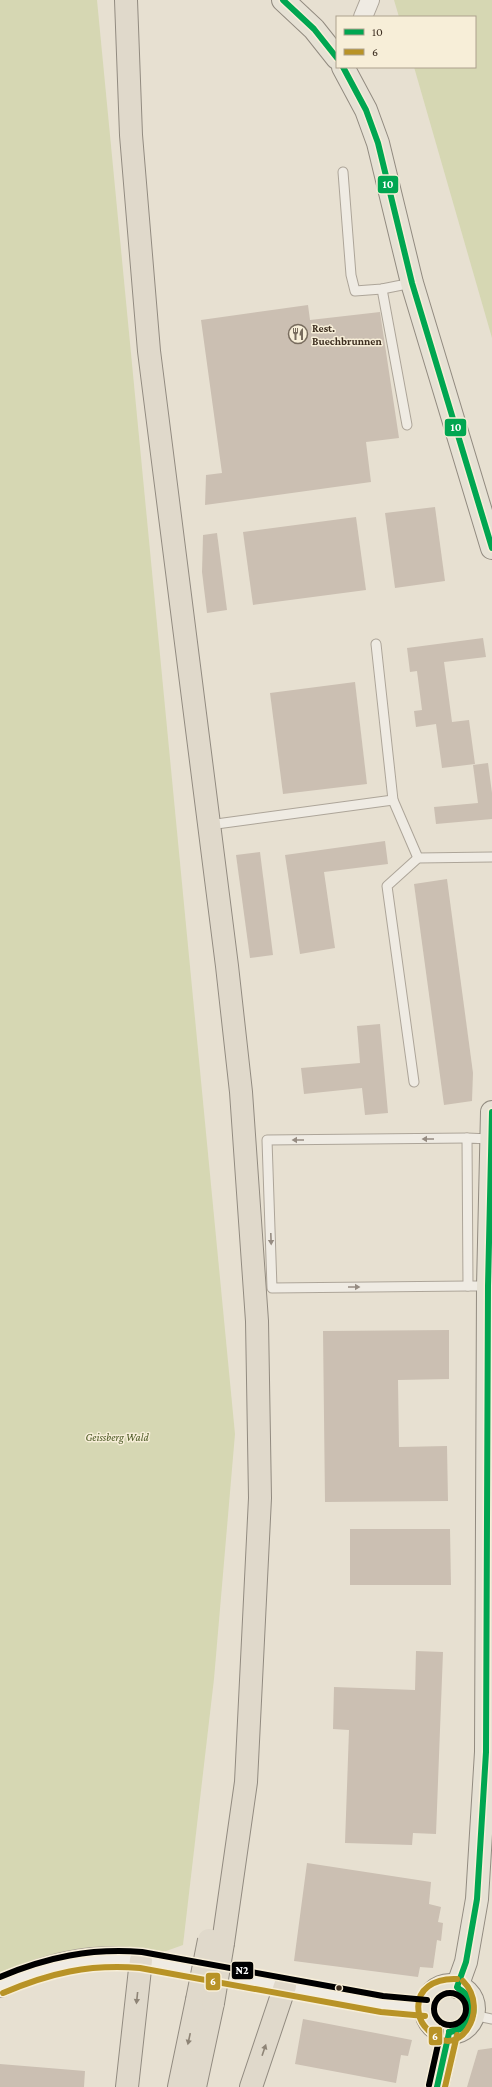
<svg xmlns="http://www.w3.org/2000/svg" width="492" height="2087" font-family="'Crimson Pro',serif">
<rect width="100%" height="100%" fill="#e7e0d1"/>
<!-- green -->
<g fill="#d6d7b3">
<path d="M0,0H97L235,1434L214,1679L183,1945L141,1960L0,1986Z"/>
<path d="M394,0H492V338L414,67H475V17H399Z"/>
</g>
<!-- building -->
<g fill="#cbbfb2">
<path d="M308,305L310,320L380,312L399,438L366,442L371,482L205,505L206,475L222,473L201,320Z"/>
<path d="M435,507L445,581L395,588L385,513Z"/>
<path d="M356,517L366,590L253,605L243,532Z"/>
<path d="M217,533L227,610L207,613L202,572L203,535Z"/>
<path d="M483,638L486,657L444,662L452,722L469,720L475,764L442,768L436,724L416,727L414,711L422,710L417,671L410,672L407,648Z"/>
<path d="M355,682L367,784L283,794L270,693Z"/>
<path d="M488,763L492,793V819L436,824L434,807L478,803L473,765Z"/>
<path d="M385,841L388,864L324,872L335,948L300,954L285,855Z"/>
<path d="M260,852L273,955L250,958L236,855Z"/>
<path d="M447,879L473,1073L472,1101L444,1105L414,884Z"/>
<path d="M380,1024L388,1113L365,1115L362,1088L304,1094L301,1068L360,1063L357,1026Z"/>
<path d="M449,1330V1379L398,1380L399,1447L447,1446L448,1501L325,1502L323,1331Z"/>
<path d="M350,1529H450L451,1585H350Z"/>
<path d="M416,1651L443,1652L436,1834L413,1833L412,1845L345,1843L349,1730L333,1729L334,1687L415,1690Z"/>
<path d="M307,1863L431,1882L429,1904L441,1907L438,1922L443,1923L441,1941L437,1940L433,1968L420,1967L418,1977L294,1961Z"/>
<path d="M303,2019L412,2040L408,2056L401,2055L396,2083L295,2064Z"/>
<path d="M492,2048V2087H467L478,2050Z"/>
<path d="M0,2064L85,2071L84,2087H0Z"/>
</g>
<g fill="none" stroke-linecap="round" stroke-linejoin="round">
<!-- service casing -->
<g stroke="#ada599" stroke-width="11">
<g id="service">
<path d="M343,172L351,275L355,291L382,289L412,283"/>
<path d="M382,289L407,425"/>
<path d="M376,644L393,800L418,858"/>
<path d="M209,825L393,800"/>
<path d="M414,1082L387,886L418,858L492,857"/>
<path d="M467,1138L267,1140L272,1288L468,1286"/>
<path d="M488,1286H468L467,1138L490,1139"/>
<path d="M473,2015L492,2019"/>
</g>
</g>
<!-- minor casing -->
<g stroke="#ada599" stroke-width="20">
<path id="minor" d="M363,17L370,0"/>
</g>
<!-- tertiary casing -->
<g stroke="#ada599" stroke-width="24">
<path id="tertiary" d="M0,1986C50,1964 86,1954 141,1960L382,2004L426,2008"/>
</g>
<!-- primary casing -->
<g stroke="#928b80" stroke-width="24">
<g id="primary">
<path d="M283,0L314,29L337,58"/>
<path d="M343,67L366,110L378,143L412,283L492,548"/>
<circle cx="450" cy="2009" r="24"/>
<path d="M457,1987L466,1962L477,1899L486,1752L488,1286L492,1112"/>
<path d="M437,2087L449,2033"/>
</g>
</g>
<!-- trunk casing -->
<g stroke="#928b80" stroke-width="24">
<g id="trunk">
<path d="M126,0L131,135L149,351L227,966L241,1092L257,1321L260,1498L246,1782L223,1943"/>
<path d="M127,2087L141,1960"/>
<path d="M179,2087L197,2000"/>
<path d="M195,2087L213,2003"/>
<path d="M251,2087L285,1986"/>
</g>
</g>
<!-- service -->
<use href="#service" stroke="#efebe3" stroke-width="9"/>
<!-- minor -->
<use href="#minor" stroke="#efebe3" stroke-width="18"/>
<!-- tertiary -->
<use href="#tertiary" stroke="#efebe3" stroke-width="22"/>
<!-- primary -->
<use href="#primary" stroke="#e6e1d4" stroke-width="22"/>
<!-- trunk -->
<use href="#trunk" stroke="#e0d9cb" stroke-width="22"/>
<!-- trunk-bridge casing -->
<g stroke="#928b80" stroke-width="24" stroke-linecap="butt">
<g id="trunk-bridge">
<path d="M197,2000L209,1940"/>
<path d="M213,2003L223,1943"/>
</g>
</g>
<!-- trunk-bridge -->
<use href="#trunk-bridge" stroke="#e0d9cb" stroke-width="22"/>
<!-- bus-1 casing -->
<g stroke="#f7eed8" stroke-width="9">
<g id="bus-1">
<path d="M283,0L314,29L337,58"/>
<path d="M343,67L366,110L378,143L412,283L492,548"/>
<path d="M457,1987L466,1962L477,1899L486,1752L488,1286L492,1112"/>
<path d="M449,2032C474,2027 474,2004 458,1988"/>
<path d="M449,2032C476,2029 483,2002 458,1988"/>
<path d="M437,2087L449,2033"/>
</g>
</g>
<!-- bus-2 casing -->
<g stroke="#f7eed8" stroke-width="9">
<g id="bus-2">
<path d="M457,1979C436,1978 414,1988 419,2014C420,2021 423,2025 428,2030C457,2064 492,2010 463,1981"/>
<path d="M3,1993C50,1973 88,1964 140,1968L381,2012L425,2016"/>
<path d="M445,2087L457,2035"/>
</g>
</g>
<!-- bus-3 casing -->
<g stroke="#f7eed8" stroke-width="9">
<g id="bus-3">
<path d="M0,1977C47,1957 91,1948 142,1952L383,1996L427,2000"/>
<circle cx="450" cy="2009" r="16"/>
<path d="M429,2085L441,2031"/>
</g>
</g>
<!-- bus-1 -->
<use href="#bus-1" stroke="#00a651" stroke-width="6"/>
<!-- bus-2 -->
<use href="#bus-2" stroke="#b89326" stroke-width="6"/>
<!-- bus-3 -->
<use href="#bus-3" stroke="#000" stroke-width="6"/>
</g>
<!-- one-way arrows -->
<defs><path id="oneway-solid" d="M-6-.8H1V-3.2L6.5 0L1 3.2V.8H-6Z"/></defs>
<g fill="#968c82">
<use href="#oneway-solid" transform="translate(428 1139) rotate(180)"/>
<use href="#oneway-solid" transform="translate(298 1140) rotate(180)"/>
<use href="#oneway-solid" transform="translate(271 1239) rotate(88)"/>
<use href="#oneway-solid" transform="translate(354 1287)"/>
</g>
<g fill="#8e8476">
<use href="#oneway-solid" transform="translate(137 1998) rotate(96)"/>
<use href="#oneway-solid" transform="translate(189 2039) rotate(102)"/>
<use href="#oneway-solid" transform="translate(264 2050) rotate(-71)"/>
</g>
<!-- icons -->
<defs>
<g id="restaurant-ring" transform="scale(1)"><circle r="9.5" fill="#f7eed8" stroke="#786c5e" stroke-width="1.5"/><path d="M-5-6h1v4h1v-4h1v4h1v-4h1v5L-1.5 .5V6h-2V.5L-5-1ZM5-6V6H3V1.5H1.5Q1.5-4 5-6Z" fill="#786c5e"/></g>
</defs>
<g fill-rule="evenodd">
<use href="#restaurant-ring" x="298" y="334"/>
</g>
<!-- markers -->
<circle fill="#3d2e20" stroke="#f7eed8" stroke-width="1.5" cx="339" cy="1988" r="3.5"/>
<g text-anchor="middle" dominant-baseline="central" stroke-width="3" stroke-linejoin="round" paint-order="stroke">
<!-- poi labels -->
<g font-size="11" font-weight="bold" fill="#3d2e20" stroke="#f7eed8" text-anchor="start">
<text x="312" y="328">Rest.<tspan x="312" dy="13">Buechbrunnen</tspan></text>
</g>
<!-- park labels -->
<g font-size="11" font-style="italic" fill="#4d5a26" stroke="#f7eed8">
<text x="117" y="1437">Geissberg Wald</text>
</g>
</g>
<g stroke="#f7eed8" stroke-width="1.5">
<rect x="377" y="175" width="22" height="19" rx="4" fill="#00a651"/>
<rect x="444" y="418" width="23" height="19" rx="4" fill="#00a651"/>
<rect x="231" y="1961" width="23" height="19" rx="4" fill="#000"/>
<rect x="205" y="1972" width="16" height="19" rx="4" fill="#b89326"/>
<rect x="428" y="2026" width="15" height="20" rx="4" fill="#b89326"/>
</g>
<g font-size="11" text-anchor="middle" font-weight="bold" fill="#fff">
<text x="388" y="188">10</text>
<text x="456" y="431">10</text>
<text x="242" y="1974">N2</text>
<text x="213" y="1985">6</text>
<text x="435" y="2040">6</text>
</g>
<!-- legend -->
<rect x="336" y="16" width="140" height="52" fill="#f7eed8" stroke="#ada18e"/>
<rect x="344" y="29" width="20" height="6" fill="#00a651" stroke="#ada18e"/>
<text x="372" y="36" font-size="12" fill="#3d2e20">10</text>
<rect x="344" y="49" width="20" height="6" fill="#b89326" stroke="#ada18e"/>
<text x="372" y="56" font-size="12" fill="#3d2e20">6</text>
</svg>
